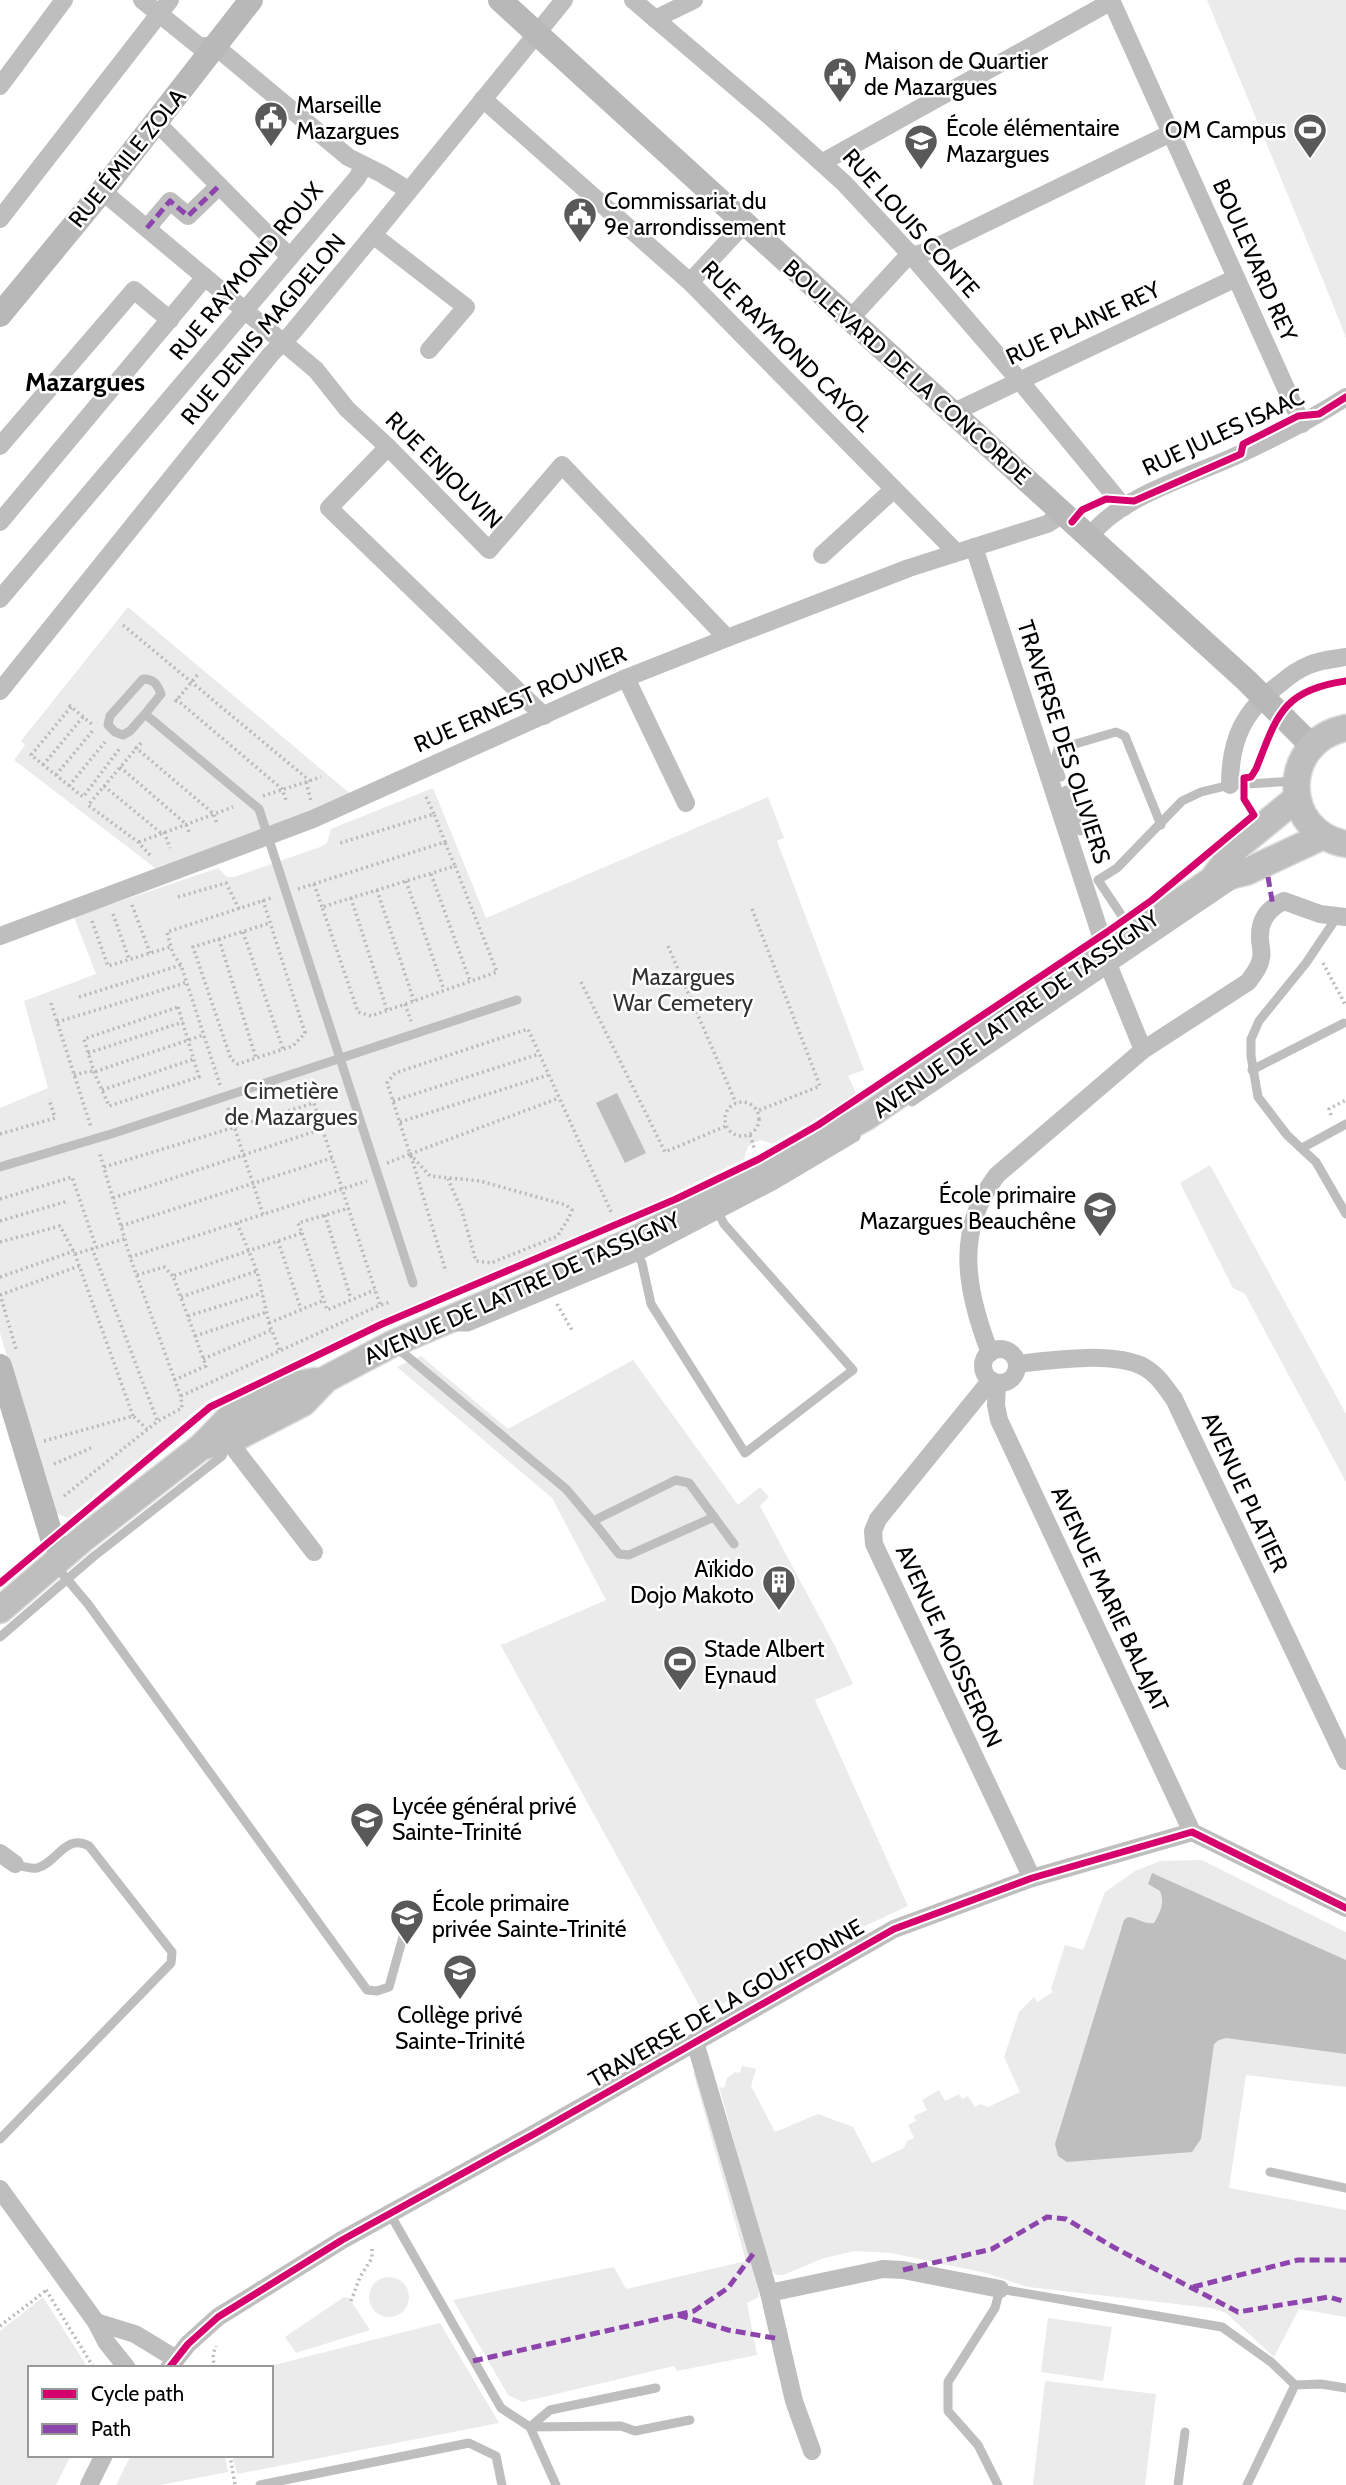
<svg xmlns="http://www.w3.org/2000/svg" width="1346" height="2485" font-family="Cabin,sans-serif">
<rect width="100%" height="100%" fill="#fff"/>
<!-- green -->
<g fill="#ebebeb">
<path d="M1207,0H1346V338L1330,297Z"/>
<path d="M128,607L353,796L155,868L14,760L25,745L21,741Z"/>
<path d="M433,788L486,918L768,797L784,838L777,841L864,1070L848,1076L857,1095L773,1144L760,1140L748,1146L744,1159L633,1213L410,1307L207,1401L68,1518L53,1512L0,1333V1108L48,1088L24,1001L96,974L74,917L218,868L227,877H234L320,847L327,843L331,829Z"/>
<path d="M1210,1165L1346,1414V1482L1245,1294L1233,1288L1180,1183Z"/>
<path d="M421,1356L508,1429L633,1360L738,1505L760,1487L769,1497L760,1506L835,1646L853,1684L815,1700L908,1906L854,1931L704,2014L500,1644H504L606,1600L552,1498L397,1367Z"/>
<path d="M1202,1860L1346,1932V2087L1246,2075L1229,2188L1346,2210V2317L1299,2309L1274,2357L1226,2313L1211,2308L1028,2287L986,2273L891,2253L855,2251L824,2258L783,2275H776L769,2268L719,2087L724,2088L727,2078L735,2072L740,2073L742,2066L756,2069L751,2086L775,2132L818,2114L853,2127L872,2163L904,2148L907,2141L914,2138L908,2125L916,2121L914,2116L927,2110L922,2100L939,2090L945,2101L959,2094L962,2099L968,2096L975,2107L980,2104L988,2107L1020,2092L1004,2057L1019,2012L1034,1997L1037,2002L1053,1992L1051,1989L1065,1945L1083,1950L1105,1892L1135,1871L1160,1861Z"/>
<path d="M693,2072L697,2074L757,2277L759,2297L747,2303L757,2355L677,2371L674,2366L522,2402L508,2395L453,2300L614,2267L626,2289L746,2261Z"/>
<circle cx="389" cy="2297" r="20"/>
<path d="M43,2297L88,2368H30V2455H71L56,2485H0V2331Z"/>
<path d="M344,2297L349,2298L370,2330L296,2353L285,2337Z"/>
<path d="M1048,2318L1112,2327L1103,2381L1041,2372Z"/>
<path d="M440,2323L499,2423L237,2474L232,2455H271V2368H262Z"/>
<path d="M1045,2381L1156,2394L1145,2485H1033Z"/>
<path d="M131,2455H225L228,2472L160,2485H116Z"/>
</g>
<!-- water -->
<g fill="#bebebe">
<path d="M617,1093L646,1153L625,1163L596,1103Z"/>
<path d="M1152,1873L1346,1960V2054L1226,2038L1219,2040L1214,2044L1201,2139L1192,2152L1067,2162L1058,2156L1055,2144L1124,1920L1128,1917C1138,1918 1145,1925 1154,1923C1160,1912 1165,1904 1160,1891L1148,1884Z"/>
</g>
<g fill="none" stroke-linecap="round" stroke-linejoin="round">
<!-- primary casing -->
<g stroke="#dbdbdb" stroke-width="29">
<g id="primary">
<path d="M1346,728C1280,741 1280,832 1346,844"/>
<path d="M1212,880L1246,872L1323,836"/>
<path d="M201,1447L241,1435L303,1403L326,1379L392,1344L632,1241L712,1201L866,1117L1212,880L1236,848L1297,798"/>
<path d="M0,1610L84,1538L201,1447L231,1416L299,1384L315,1381"/>
</g>
</g>
<!-- path -->
<g stroke="#b9b9b9" stroke-width="3.5" stroke-dasharray="2 3.5" stroke-linecap="butt">
<path d="M123,625L310,781"/>
<path d="M176,699L282,789L286,800"/>
<path d="M175,702L199,673"/>
<path d="M69,705L94,726"/>
<path d="M71,707L31,755L83,797L120,748"/>
<path d="M141,743L88,805L138,842L150,855"/>
<path d="M135,747L214,814L217,825"/>
<path d="M43,765L83,717"/>
<path d="M120,767L186,824L190,835"/>
<path d="M56,775L94,729"/>
<path d="M306,782L311,801"/>
<path d="M69,786L105,742"/>
<path d="M104,786L161,833"/>
<path d="M263,796L321,777"/>
<path d="M426,797L434,814"/>
<path d="M164,832L170,848"/>
<path d="M139,842L233,807"/>
<path d="M445,843L455,866"/>
<path d="M455,866L497,972L371,1016L358,1012L322,907Z"/>
<path d="M431,874L470,981"/>
<path d="M406,881L444,990"/>
<path d="M314,884L322,907"/>
<path d="M298,889L445,842L434,814L337,844"/>
<path d="M377,890L414,1001"/>
<path d="M178,897L226,883L239,909"/>
<path d="M351,898L387,1010"/>
<path d="M263,900L305,1033L293,1046L238,1064L231,1059L193,947L270,923"/>
<path d="M132,905L150,953"/>
<path d="M752,909L820,1086L757,1111"/>
<path d="M113,914L129,959"/>
<path d="M92,921L108,966L170,947"/>
<path d="M243,932L283,1049"/>
<path d="M219,939L256,1058"/>
<path d="M668,946L736,1103"/>
<path d="M1323,963L1346,1006"/>
<path d="M581,982L665,1152L726,1126"/>
<path d="M79,997L181,965"/>
<path d="M51,1003L91,1127"/>
<path d="M405,1004L411,1021"/>
<path d="M178,1007L199,1077L109,1106L94,1072L84,1039Z"/>
<path d="M57,1022L185,983"/>
<path d="M88,1053L183,1022"/>
<path d="M74,1075L90,1071L94,1072L203,1035"/>
<path d="M220,1085L181,965L173,954L167,932L274,897"/>
<path d="M102,1090L194,1059"/>
<path d="M393,1101L539,1054"/>
<circle cx="742" cy="1119" r="17"/>
<path d="M228,1108L263,1214"/>
<path d="M1331,1115L1329,1109L1346,1100"/>
<path d="M400,1122L548,1075"/>
<path d="M0,1134L55,1118L49,1099"/>
<path d="M750,1135L755,1151"/>
<path d="M410,1154L430,1176L480,1181L566,1205L572,1210C568,1222 563,1225 558,1236L491,1263L476,1261L462,1211L448,1179"/>
<path d="M410,1154L559,1098"/>
<path d="M411,1156L446,1272"/>
<path d="M387,1163L410,1154L387,1083L395,1073L528,1029L612,1214"/>
<path d="M104,1167L314,1103L380,1305"/>
<path d="M113,1198L322,1129"/>
<path d="M0,1199L72,1177L96,1247"/>
<path d="M325,1215L351,1299"/>
<path d="M0,1221L68,1201"/>
<path d="M237,1223L257,1271L269,1323L280,1351"/>
<path d="M121,1226L332,1158"/>
<path d="M302,1233L327,1310L375,1290"/>
<path d="M278,1241L301,1309"/>
<path d="M0,1242L60,1226L75,1254L133,1416"/>
<path d="M92,1248L157,1420"/>
<path d="M75,1254L124,1239"/>
<path d="M130,1257L367,1181"/>
<path d="M137,1275L164,1267L173,1276"/>
<path d="M0,1277L74,1251"/>
<path d="M0,1294L16,1349"/>
<path d="M0,1295L79,1266"/>
<path d="M181,1297L257,1271"/>
<path d="M557,1304L573,1332"/>
<path d="M188,1316L262,1293"/>
<path d="M269,1323L322,1301"/>
<path d="M195,1336L267,1312"/>
<path d="M203,1359L272,1330"/>
<path d="M174,1380L206,1366L173,1276L302,1233L298,1223L349,1208"/>
<path d="M181,1396L378,1306L390,1302"/>
<path d="M44,1441L133,1416L147,1429"/>
<path d="M54,1464L91,1448"/>
<path d="M64,1496L158,1421L182,1408L181,1397L130,1257L99,1151"/>
<path d="M46,2290L94,2368"/>
<path d="M351,2301L360,2277L372,2258V2246"/>
<path d="M0,2326L48,2289"/>
<path d="M214,2368L213,2354L216,2346"/>
<path d="M230,2455L235,2485"/>
</g>
<!-- lane -->
<g stroke="#bebebe" stroke-width="9">
<path d="M145,714L130,731L123,735L115,732L108,725L110,716L143,679C154,679 157,684 161,694L145,714L259,809L413,1283"/>
<path d="M1061,777L1055,759L1058,749L1116,732L1125,736L1161,825"/>
<path d="M1066,790L1080,831"/>
<path d="M1337,917L1306,963L1259,1021L1251,1039V1056L1258,1097L1287,1135L1316,1162L1346,1214"/>
<path d="M1132,931L1098,880L1117,868L1182,801L1201,792L1230,785L1296,781"/>
<path d="M1252,1070L1344,1023"/>
<path d="M912,1102L1234,884"/>
<path d="M1302,1148L1346,1124"/>
<path d="M0,1167L111,1134L517,1000"/>
<path d="M637,1252L642,1263L651,1304L745,1453L853,1370L724,1224L718,1212"/>
<path d="M456,1327H468L639,1256L777,1184L856,1137"/>
<path d="M396,1347L566,1489L593,1521L676,1480L689,1483L734,1544"/>
<path d="M593,1521L619,1554L629,1555L714,1517"/>
<path d="M55,1565L88,1604L367,1990L377,1991L389,1987L406,1926"/>
<path d="M0,1637L93,1557L222,1456L226,1444"/>
<path d="M0,2139L171,1963L172,1952L89,1846C65,1833 57,1863 37,1868C29,1869 22,1866 15,1864"/>
<path d="M1270,2172L1346,2188"/>
<path d="M390,2214L501,2408L530,2427L556,2485"/>
<path d="M656,2388L550,2410L530,2427L621,2426L635,2431L690,2420"/>
<path d="M260,2485L469,2443L496,2456L502,2485"/>
<path d="M998,2485L978,2445L948,2411V2382L995,2308L1000,2289L1222,2327L1271,2362L1295,2385"/>
<path d="M1178,2485L1185,2432"/>
<path d="M1247,2485L1295,2385L1321,2384L1346,2388"/>
</g>
<!-- street -->
<g stroke="#bebebe" stroke-width="18">
<path d="M142,0L199,46H215L348,157L382,174L408,190"/>
<path d="M633,0L774,120L844,183L911,255L1019,380L1124,507"/>
<path d="M1111,0L1302,424"/>
<path d="M655,19L694,0"/>
<path d="M0,86L64,0"/>
<path d="M483,99L690,282L956,552"/>
<path d="M156,122L290,257"/>
<path d="M823,162L1112,1"/>
<path d="M102,191L316,370L347,409L388,447L489,550L562,465L727,638"/>
<path d="M0,219L170,0"/>
<path d="M147,228L170,201L188,216L219,186"/>
<path d="M373,235L466,307L429,350"/>
<path d="M690,282L744,224"/>
<path d="M849,320L907,257L926,252L1171,133"/>
<path d="M952,413L1236,278"/>
<path d="M0,446L134,290L170,320"/>
<path d="M388,447L329,508L544,716"/>
<path d="M0,522L205,277"/>
<path d="M1089,538C1118,496 1196,475 1242,453C1278,436 1312,419 1346,397"/>
<path d="M974,547L1101,936L1110,969L1143,1050"/>
<path d="M822,555L894,489"/>
<path d="M0,599L357,178L364,166"/>
<path d="M626,678L686,803"/>
<path d="M0,691L271,354L292,333L373,235L564,0"/>
<path d="M1230,785C1230,739 1244,710 1281,683C1289,676 1299,669 1309,665C1320,660 1334,659 1346,657"/>
<path d="M0,936L313,819L626,678L727,638L909,568L1047,524L1063,514"/>
<circle cx="1000" cy="1366" r="17"/>
<path d="M990,1353C966,1291 954,1231 997,1175L1143,1050L1248,982C1253,975 1260,967 1261,958C1263,951 1259,942 1260,935C1260,919 1269,908 1284,901L1320,914L1346,917"/>
<path d="M1017,1364C1051,1360 1113,1351 1144,1367C1158,1375 1165,1387 1174,1399L1346,1761"/>
<path d="M991,1380L878,1519L873,1531L874,1544L1032,1878"/>
<path d="M997,1383L996,1405L999,1420L1192,1832"/>
<path d="M227,1439L314,1552"/>
<path d="M0,1853L15,1864"/>
<path d="M695,2042L769,2293L794,2401L812,2451"/>
<path d="M0,2189L96,2322"/>
<path d="M769,2293L883,2269L903,2270L1000,2289"/>
<path d="M127,2368L107,2343L96,2322L135,2334L176,2359"/>
<path d="M169,2368L188,2344L218,2317L342,2240L534,2134L894,1929L1032,1878L1192,1832L1346,1908"/>
<path d="M89,2485L104,2455"/>
</g>
<!-- secondary -->
<g stroke="#b8b8b8" stroke-width="24">
<path d="M500,0L1247,681L1312,746"/>
<path d="M0,315L102,191L251,0"/>
<path d="M0,1366L52,1538L63,1555"/>
</g>
<!-- primary -->
<use href="#primary" stroke="#bebebe" stroke-width="26"/>
<!-- quiet -->
<g stroke="#8e44ad" stroke-width="5" stroke-dasharray="10 5" stroke-linecap="butt">
<path d="M147,228L170,201L188,216L219,186"/>
<path d="M1268,877L1273,906"/>
<path d="M903,2270L992,2249L1047,2217L1066,2219L1115,2248L1238,2312L1329,2297L1346,2302"/>
<path d="M1193,2287L1298,2260H1346"/>
<path d="M678,2315L728,2330L780,2339"/>
<path d="M473,2361L694,2311L728,2288L756,2250"/>
</g>
<!-- cycleway casing -->
<g stroke="#fff" stroke-width="11">
<g id="cycleway">
<path d="M1072,522L1082,510L1106,499L1134,501L1241,454L1243,444L1298,416L1319,414L1346,397"/>
<path d="M0,1583L210,1407L382,1324L676,1199L759,1159L818,1125L1107,932L1152,900L1254,815L1244,799V778L1251,777L1256,769C1277,716 1282,690 1346,681"/>
<path d="M169,2368L188,2344L218,2317L342,2240L534,2134L894,1929L1032,1878L1192,1832L1346,1908"/>
</g>
</g>
<!-- cycleway -->
<use href="#cycleway" stroke="#d6006c" stroke-width="7"/>
</g>
<!-- icons -->
<defs>
<g id="civic-pin" transform="scale(1.75)"><path d="M0 17L-7.5 6A9.5 9.5 0 1 1 7.5 6Z" fill="#595959" stroke="#fff"/><path d="M-.6-6.5H3V-4.5H.6V-3L4-1V1h2V6H-6V1h2V-1L-.6-3ZM-1.2 2.5V6h2.4V2.5Z" fill="#fff"/></g>
<g id="stadium-pin" transform="scale(1.75)"><path d="M0 17L-7.5 6A9.5 9.5 0 1 1 7.5 6Z" fill="#595959" stroke="#fff"/><path d="M0-5a6.5 5 0 1 0 0 10a6.5 5 0 1 0 0-10ZM-3.5-1.8h7v3.6h-7Z" fill="#fff"/></g>
<g id="school-pin" transform="scale(1.75)"><path d="M0 17L-7.5 6A9.5 9.5 0 1 1 7.5 6Z" fill="#595959" stroke="#fff"/><path d="M0-5L7-2L0 1L-7-2ZM-4 1L0 2.5L4 1V4Q0 6-4 4Z" fill="#fff"/></g>
<g id="building-pin" transform="scale(1.75)"><path d="M0 17L-7.5 6A9.5 9.5 0 1 1 7.5 6Z" fill="#595959" stroke="#fff"/><path d="M-4-6H4V6H1V3H-1V6H-4ZM-2.5-4.3h1.7v1.8h-1.7ZM.8-4.3h1.7v1.8H.8ZM-2.5-1h1.7V.8h-1.7ZM.8-1h1.7V.8H.8Z" fill="#fff"/></g>
</defs>
<g fill-rule="evenodd">
<use href="#civic-pin" x="840" y="74"/>
<use href="#civic-pin" x="271" y="118"/>
<use href="#stadium-pin" x="1310" y="130"/>
<use href="#school-pin" x="921" y="141"/>
<use href="#civic-pin" x="580" y="214"/>
<use href="#school-pin" x="1100" y="1208"/>
<use href="#building-pin" x="779" y="1582"/>
<use href="#stadium-pin" x="680" y="1662"/>
<use href="#school-pin" x="367" y="1819"/>
<use href="#school-pin" x="407" y="1916"/>
<use href="#school-pin" x="460" y="1971"/>
</g>
<g text-anchor="middle" dominant-baseline="central" stroke-width="5" stroke-linejoin="round" paint-order="stroke">
<!-- poi labels -->
<g font-size="23" fill="#000" stroke="#fff" text-anchor="start">
<text x="864" y="61">Maison de Quartier<tspan x="864" dy="26">de Mazargues</tspan></text>
<text x="296" y="105">Marseille<tspan x="296" dy="26">Mazargues</tspan></text>
<text x="946" y="128">École élémentaire<tspan x="946" dy="26">Mazargues</tspan></text>
<text x="1286" y="130" text-anchor="end">OM Campus</text>
<text x="604" y="201">Commissariat du<tspan x="604" dy="26">9e arrondissement</tspan></text>
<text x="1076" y="1195" text-anchor="end">École primaire<tspan x="1076" dy="26">Mazargues Beauchêne</tspan></text>
<text x="754" y="1569" text-anchor="end">Aïkido<tspan x="754" dy="26">Dojo Makoto</tspan></text>
<text x="704" y="1649">Stade Albert<tspan x="704" dy="26">Eynaud</tspan></text>
<text x="392" y="1806">Lycée général privé<tspan x="392" dy="26">Sainte-Trinité</tspan></text>
<text x="432" y="1903">École primaire<tspan x="432" dy="26">privée Sainte-Trinité</tspan></text>
<text x="460" y="2015" text-anchor="middle">Collège privé<tspan x="460" dy="26">Sainte-Trinité</tspan></text>
</g>
<!-- street labels -->
<g font-size="23" fill="#000" stroke="#fff">
<text transform="translate(127 158) rotate(-51)">RUE ÉMILE ZOLA</text>
<text transform="translate(911 223) rotate(48)">RUE LOUIS CONTE</text>
<text transform="translate(1255 260) rotate(66)">BOULEVARD REY</text>
<text transform="translate(246 271) rotate(-50)">RUE RAYMOND ROUX</text>
<text transform="translate(1083 323) rotate(-25)">RUE PLAINE REY</text>
<text transform="translate(263 329) rotate(-50)">RUE DENIS MAGDELON</text>
<text transform="translate(787 346) rotate(45)">RUE RAYMOND CAYOL</text>
<text transform="translate(907 372) rotate(42)">BOULEVARD DE LA CONCORDE</text>
<text transform="translate(1223 432) rotate(-25)">RUE JULES ISAAC</text>
<text transform="translate(444 470) rotate(45)">RUE ENJOUVIN</text>
<text transform="translate(520 699) rotate(-24)">RUE ERNEST ROUVIER</text>
<text transform="translate(1064 742) rotate(72)">TRAVERSE DES OLIVIERS</text>
<text transform="translate(1016 1014) rotate(-35)">AVENUE DE LATTRE DE TASSIGNY</text>
<text transform="translate(522 1288) rotate(-24)">AVENUE DE LATTRE DE TASSIGNY</text>
<text transform="translate(1245 1492) rotate(65)">AVENUE PLATIER</text>
<text transform="translate(1110 1599) rotate(65)">AVENUE MARIE BALAJAT</text>
<text transform="translate(949 1646) rotate(65)">AVENUE MOISSERON</text>
<text transform="translate(726 2003) rotate(-30)">TRAVERSE DE LA GOUFFONNE</text>
</g>
<!-- park labels -->
<g font-size="23" fill="#323232" stroke="#fff">
<text x="683" y="977">Mazargues<tspan x="683" dy="26">War Cemetery</tspan></text>
<text x="291" y="1091">Cimetière<tspan x="291" dy="26">de Mazargues</tspan></text>
</g>
<!-- quarter labels -->
<g font-size="26" font-weight="bold" fill="#000" stroke="#fff">
<text x="85" y="382">Mazargues</text>
</g>
</g>
<!-- legend -->
<rect x="28" y="2366" width="245" height="91" fill="#ffffff" stroke="#999999" stroke-width="2"/>
<rect x="42" y="2389" width="35" height="10" fill="#d6006c" stroke="#999999" stroke-width="2"/>
<text x="91" y="2401" font-size="21" fill="#000000">Cycle path</text>
<rect x="42" y="2424" width="35" height="10" fill="#8e44ad" stroke="#999999" stroke-width="2"/>
<text x="91" y="2436" font-size="21" fill="#000000">Path</text>
</svg>
